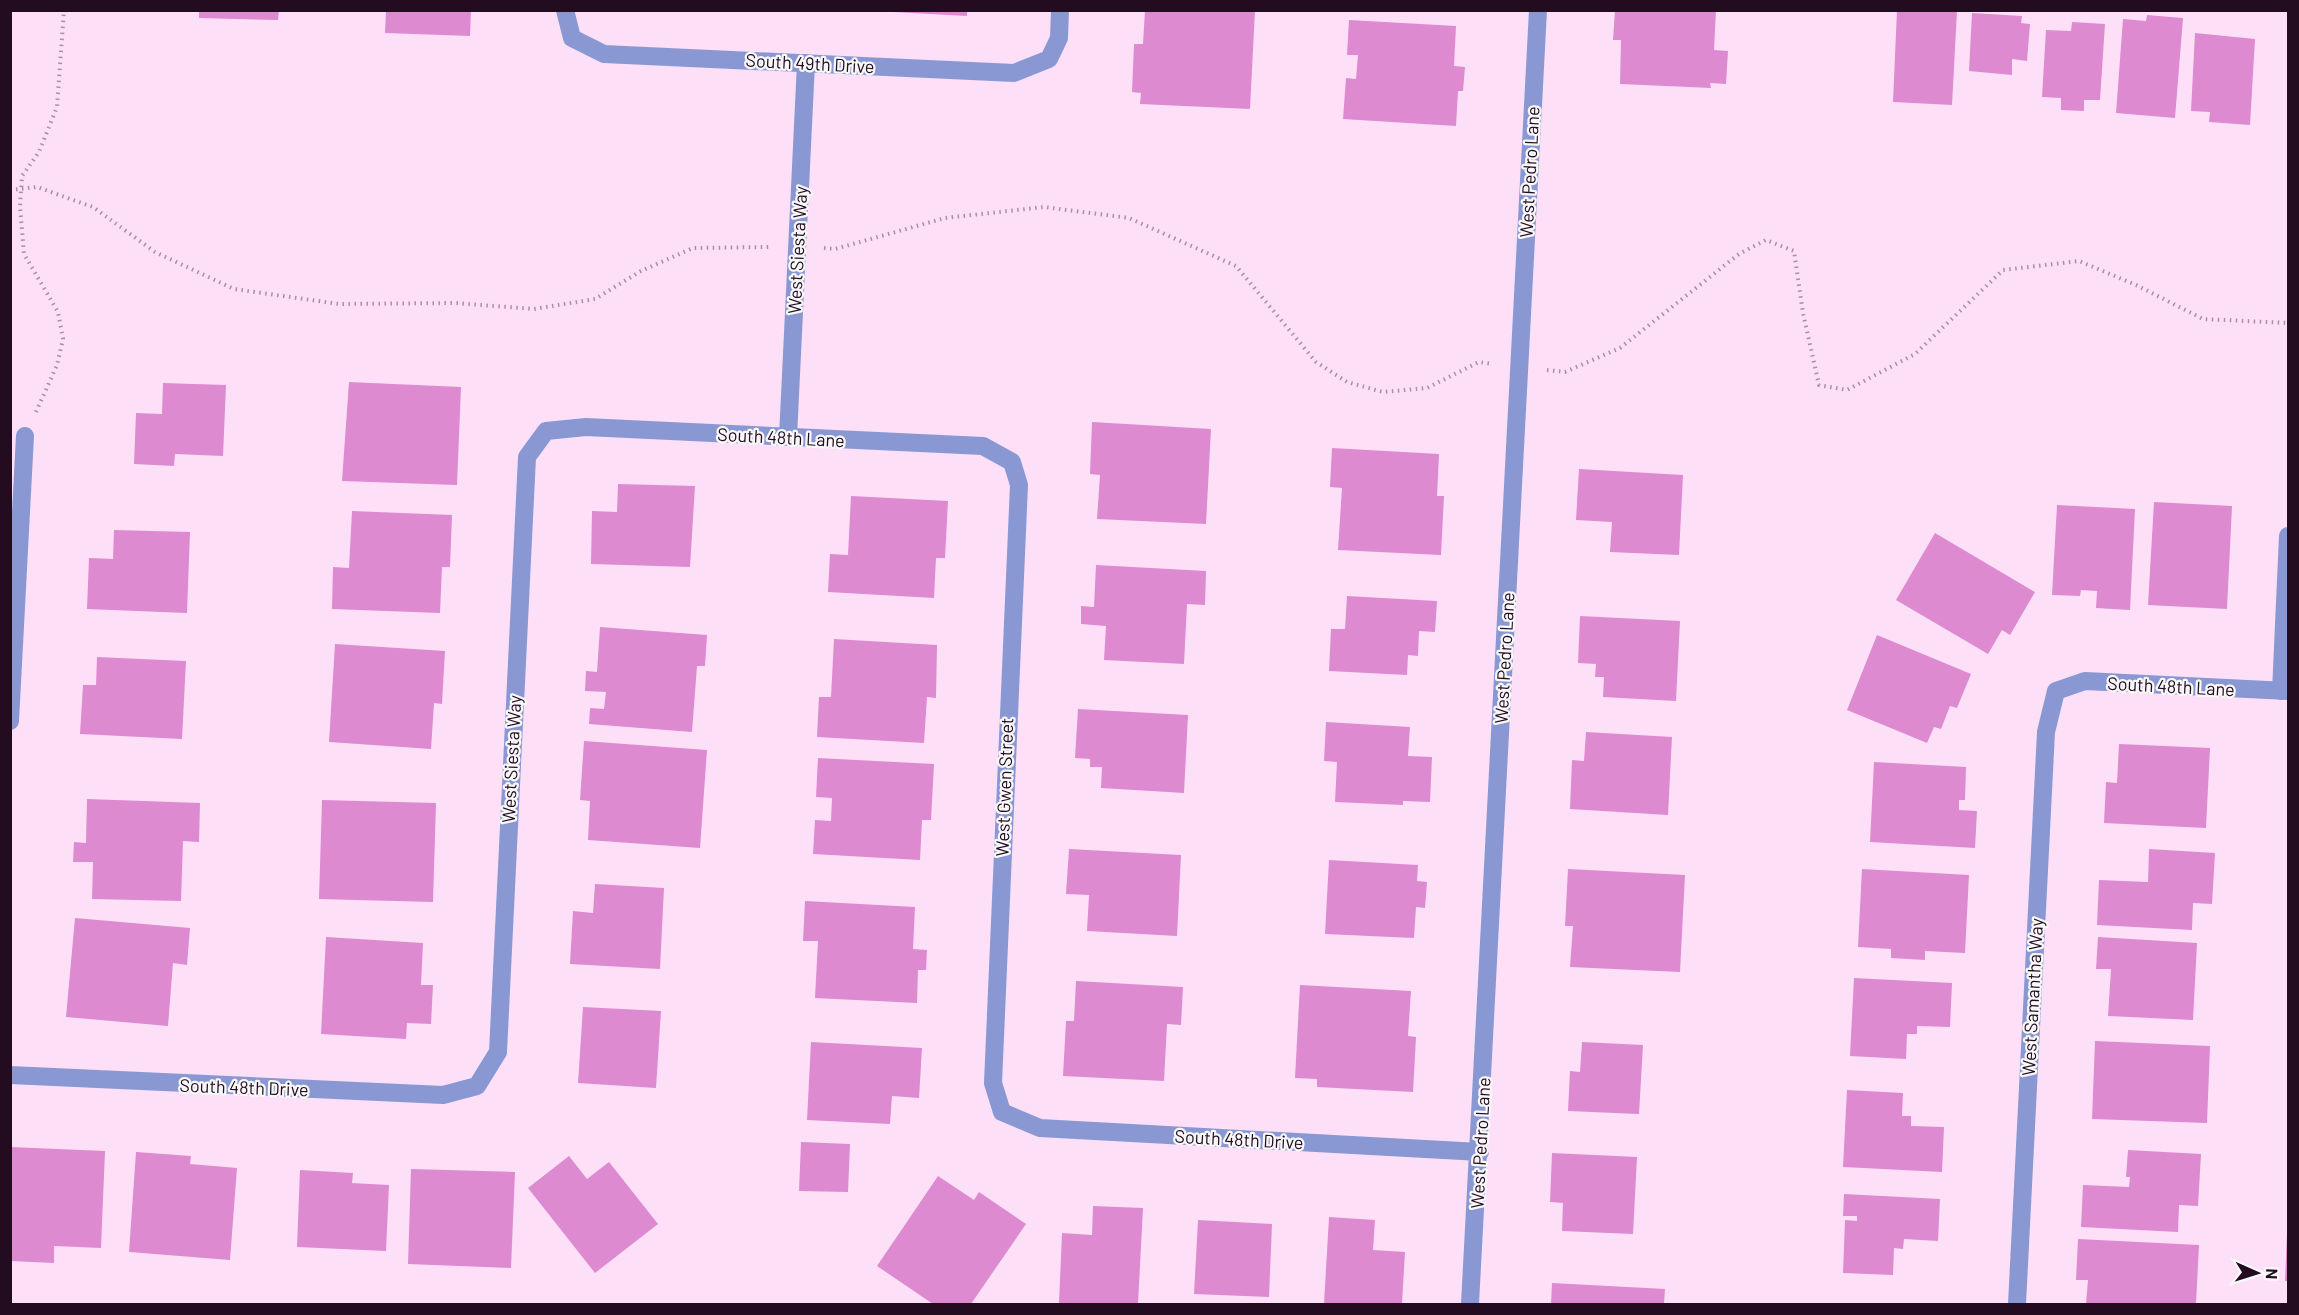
<svg xmlns="http://www.w3.org/2000/svg" width="2299" height="1315" font-family="Barlow,sans-serif">
<rect width="100%" height="100%" fill="#fde0f7"/>
<!-- building -->
<g fill="#de8ad1">
<path d="M199,10H279L278,20L199,18Z"/>
<path d="M386,10H471L470,36L385,33Z"/>
<path d="M893,10H967V16L893,12Z"/>
<path d="M1145,10L1255,11L1250,109L1140,104L1141,93L1132,92L1134,44H1143Z"/>
<path d="M1615,10H1716L1714,50L1728,51L1726,84L1710,83L1711,88L1620,84L1621,40H1613Z"/>
<path d="M1897,10L1957,11L1952,105L1893,102Z"/>
<path d="M1972,13L2022,16L2021,23L2030,24L2027,61L2012,59V75L1969,71Z"/>
<path d="M2147,15L2183,18L2175,118L2116,113L2123,19L2146,21Z"/>
<path d="M1349,20L1456,26L1454,66L1465,67L1463,91H1458L1456,126L1343,119L1346,78L1356,79L1358,55H1347Z"/>
<path d="M2072,22L2105,24L2100,100H2084V111L2061,110V98L2042,97L2046,30L2071,31Z"/>
<path d="M2195,33L2255,39L2250,125L2209,122L2210,112L2191,111Z"/>
<path d="M349,382L461,387L457,485L342,481Z"/>
<path d="M163,383L226,385L223,456L175,454L174,466L134,464L136,413L162,414Z"/>
<path d="M1092,422L1211,429L1206,524L1097,519L1100,475L1090,474Z"/>
<path d="M1332,448L1439,454L1437,496H1444L1441,555L1338,550L1342,488L1330,487Z"/>
<path d="M1579,469L1683,475L1679,555L1610,552L1612,522L1576,520Z"/>
<path d="M618,484L695,486L690,567L591,564L592,511L617,512Z"/>
<path d="M851,496L948,501L945,558H936L934,598L828,592L830,554L848,555Z"/>
<path d="M2154,502L2232,506L2227,609L2148,605Z"/>
<path d="M2057,505L2135,509L2130,610L2096,608L2097,591L2081,590L2080,596L2052,595Z"/>
<path d="M352,511L452,515L450,567H442L440,613L332,609L333,567L349,568Z"/>
<path d="M114,530L190,532L187,613L87,609L89,558L113,559Z"/>
<path d="M1935,533L2035,592L2010,635L2002,630L1988,654L1896,600Z"/>
<path d="M1096,565L1206,571L1205,605L1187,604L1184,664L1104,660L1106,626L1081,624V606L1094,607Z"/>
<path d="M1347,596L1437,601L1435,632L1419,631L1418,656L1408,655L1407,675L1329,671L1331,629H1345Z"/>
<path d="M1580,616L1680,621L1676,701L1603,697L1604,677H1595L1596,664L1578,663Z"/>
<path d="M600,627L707,635L705,666H697L692,732L589,724L590,708L604,709L606,692L585,691L586,671L597,672Z"/>
<path d="M1877,635L1971,674L1957,708L1950,706L1941,729L1934,727L1927,743L1847,710Z"/>
<path d="M834,639L937,645L936,698L927,697L924,743L817,737L819,697H831Z"/>
<path d="M335,644L445,651L442,704L434,703L431,749L329,742Z"/>
<path d="M97,657L186,661L182,739L80,734L83,685H96Z"/>
<path d="M1078,709L1188,715L1184,793L1101,788L1102,767H1090V759L1075,758Z"/>
<path d="M1326,722L1410,727L1408,756L1432,757L1430,802L1403,801V805L1335,802L1337,762L1324,761Z"/>
<path d="M1586,732L1672,737L1668,815L1570,809L1572,760L1584,761Z"/>
<path d="M584,741L707,750L700,848L588,840L590,801L580,800Z"/>
<path d="M2119,744L2210,748L2206,828L2104,823L2106,782L2117,783Z"/>
<path d="M818,758L934,764L931,820H922L920,860L813,854L815,820L831,821L832,798L816,797Z"/>
<path d="M1874,762L1966,767L1965,800H1959V810L1977,811L1975,848L1870,842Z"/>
<path d="M87,799L200,803L199,842L183,841L181,901L92,899L93,862H73L74,842L86,843Z"/>
<path d="M322,800L436,803L433,902L319,899Z"/>
<path d="M1069,849L1181,855L1177,936L1087,931L1089,895L1066,894Z"/>
<path d="M2149,849L2215,853L2212,904L2193,903L2192,930L2097,925L2099,880L2148,882Z"/>
<path d="M1329,860L1418,865L1417,881L1427,882L1425,908L1416,907L1414,938L1325,934Z"/>
<path d="M1568,869L1685,875L1680,972L1570,967L1573,926H1565Z"/>
<path d="M1862,869L1969,875L1965,953L1925,951V960L1891,958V949L1858,947Z"/>
<path d="M595,884L664,888L660,969L570,964L573,911L593,913Z"/>
<path d="M805,901L915,907L913,949L927,950L926,970H918L917,1003L815,998L818,941H803Z"/>
<path d="M75,918L190,928L187,965L173,963L168,1026L66,1017Z"/>
<path d="M326,937L423,943L421,985H433L431,1024L407,1023L406,1039L321,1034Z"/>
<path d="M2098,937L2197,943L2193,1020L2108,1016L2111,969H2096Z"/>
<path d="M1854,978L1952,983L1950,1027L1917,1026V1034H1907L1906,1059L1850,1056Z"/>
<path d="M1076,981L1183,987L1181,1025L1167,1024L1164,1081L1063,1076L1066,1021H1074Z"/>
<path d="M1300,985L1411,991L1408,1036L1416,1037L1413,1092L1317,1087V1079L1295,1078Z"/>
<path d="M583,1007L661,1011L656,1088L578,1083Z"/>
<path d="M2095,1041L2210,1046L2207,1123L2092,1119Z"/>
<path d="M811,1042L922,1048L919,1098L892,1096L890,1124L807,1120Z"/>
<path d="M1582,1042L1643,1045L1639,1114L1568,1111L1570,1071L1580,1072Z"/>
<path d="M1847,1090L1903,1093L1902,1116H1911V1126L1944,1127L1942,1172L1843,1167Z"/>
<path d="M801,1142L850,1144L848,1192L799,1191Z"/>
<path d="M10,1147L105,1151L101,1248L54,1246V1263L10,1261Z"/>
<path d="M2128,1150L2201,1154L2198,1206L2179,1205L2178,1232L2081,1227L2083,1185L2129,1187L2130,1177H2126Z"/>
<path d="M136,1152L191,1156L190,1164L237,1168L230,1260L129,1252Z"/>
<path d="M1552,1153L1637,1157L1633,1234L1562,1231L1563,1203L1550,1202Z"/>
<path d="M569,1156L587,1179L609,1162L658,1224L595,1273L528,1188Z"/>
<path d="M411,1169L515,1172L511,1268L408,1264Z"/>
<path d="M300,1170L353,1173L352,1183L389,1185L386,1251L297,1247Z"/>
<path d="M938,1176L974,1200L979,1192L1026,1224L971,1304H933L877,1266Z"/>
<path d="M1844,1194L1940,1199L1938,1241L1904,1239L1903,1249L1894,1248L1893,1275L1843,1273L1845,1220L1857,1221V1216H1843Z"/>
<path d="M1093,1206L1143,1208L1138,1304L1059,1303L1062,1233L1092,1235Z"/>
<path d="M1329,1217L1375,1220L1373,1250L1405,1252L1402,1304H1324Z"/>
<path d="M1198,1220L1272,1224L1269,1297L1194,1294Z"/>
<path d="M2287,1233H2288V1281H2285Z"/>
<path d="M2078,1239L2199,1245L2196,1304H2086L2088,1280H2076Z"/>
<path d="M1552,1283L1665,1289L1664,1304H1551Z"/>
</g>
<g fill="none" stroke-linecap="round" stroke-linejoin="round">
<!-- path -->
<g stroke="#a98ea4" stroke-width="4" stroke-dasharray="1.5 4.5" stroke-linecap="butt">
<path d="M10,190L37,187L93,207L155,252L234,289L339,304L455,303L534,309L595,299L641,271L693,248L771,247"/>
<path d="M824,248L835,249L945,218L1044,207L1129,218L1236,266L1316,362L1347,382L1383,392L1427,388L1479,362L1492,364"/>
<path d="M1547,370L1565,372L1620,348L1739,254L1766,240L1794,251L1803,313L1819,385L1847,390L1915,354L2003,270L2079,261L2136,285L2203,319L2288,323"/>
<path d="M36,412L57,365L63,339L58,312L24,254L20,206L22,176L39,152L57,107L64,10"/>
</g>
<!-- minor -->
<g stroke="#8998d3" stroke-width="18">
<path d="M565,10L572,38L604,54L1014,73L1049,59L1059,38L1060,10"/>
<path d="M788,437L806,63"/>
<path d="M2281,691L2288,536"/>
<path d="M10,721L25,436"/>
<path d="M10,1075L443,1095L477,1086L498,1052L527,457L546,431L586,427L983,446L1012,462L1019,485L993,1083L1002,1112L1040,1128L1480,1152"/>
<path d="M1470,1304L1538,10"/>
<path d="M2017,1304L2046,732L2056,691L2085,681L2288,691"/>
</g>
</g>
<g text-anchor="middle" dominant-baseline="central" stroke-width="4.5" stroke-linejoin="round" paint-order="stroke">
<!-- street labels -->
<g font-size="18" fill="#230b20" stroke="#f8f8f8">
<text transform="translate(810 63) rotate(3)">South 49th Drive</text>
<text transform="translate(1529 172) rotate(-87)">West Pedro Lane</text>
<text transform="translate(797 250) rotate(-87)">West Siesta Way</text>
<text transform="translate(781 437) rotate(3)">South 48th Lane</text>
<text transform="translate(1504 658) rotate(-87)">West Pedro Lane</text>
<text transform="translate(2171 686) rotate(3)">South 48th Lane</text>
<text transform="translate(511 759) rotate(-87)">West Siesta Way</text>
<text transform="translate(1004 787) rotate(-88)">West Gwen Street</text>
<text transform="translate(2032 997) rotate(-87)">West Samantha Way</text>
<text transform="translate(244 1087) rotate(2)">South 48th Drive</text>
<text transform="translate(1239 1139) rotate(3)">South 48th Drive</text>
<text transform="translate(1480 1143) rotate(-87)">West Pedro Lane</text>
</g>
</g>
<!-- border -->
<rect width="2299" height="1315" fill="none" stroke="#230b20" stroke-width="24"/>
<!-- north arrow -->
<g transform="translate(2257 1273) rotate(93)" stroke="#f8f8f8" stroke-width="4.5" paint-order="stroke">
<path d="M0-4.5L10 22L0 15L-10 22Z" fill="#230b20"/>
<text y="-9" font-size="16" font-weight="bold" text-anchor="middle" fill="#230b20">N</text>
</g>
</svg>
